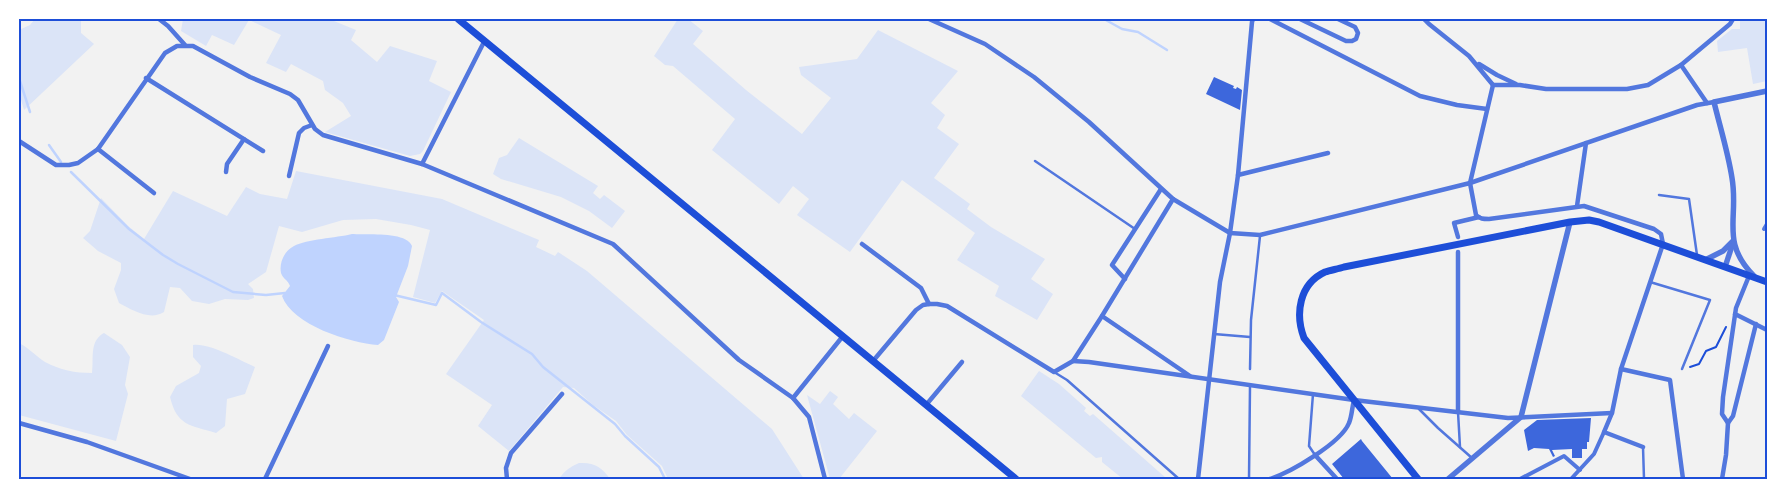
<svg xmlns="http://www.w3.org/2000/svg" width="1786" height="498" font-family="'Titillium Web',sans-serif">
<rect width="100%" height="100%" fill="#f2f2f2"/>
<!-- green -->
<g fill="#dbe4f7">
<path d="M35,19H81V33L94,44L24,110L19,93V30L30,25Z"/>
<path d="M183,19H329L356,30L351,40L377,62L390,46L437,61L429,81L451,92L423,151L420,154L410,156L325,132L351,116L343,103L325,90L323,81L291,64L286,72L266,63L281,35L249,20L234,45L212,35L206,46L181,31Z"/>
<path d="M678,19H688L703,31L693,44L746,90L802,134L831,98L801,75L799,67L857,59L878,30L958,71L931,103L945,115L937,128L959,144L934,178L970,204L967,209L991,227L1045,259L1031,279L1053,294L1037,320L995,296L999,286L957,260L975,233L902,180L850,252L797,215L809,199L793,186L779,204L712,150L735,119L673,66L665,65L654,56Z"/>
<path d="M1740,19H1767V81L1753,84L1747,48L1718,52L1717,41L1732,29H1740Z"/>
<path d="M519,138L598,186L593,193L600,199L604,195L625,211L612,228L589,211L561,197L501,179L493,174L499,158L507,155Z"/>
<path d="M296,171L442,199L539,240L536,247L555,256L558,252L587,271L772,429L804,479H668L662,466L627,435L616,421L593,405L574,388L563,387L509,451L478,426L492,405L446,374L484,320L442,291L435,303L413,297L430,230L411,225L376,219L343,220L302,232L279,226L266,272L248,284L253,289L254,298L248,300L225,299L209,304L192,301L180,288L170,287L164,312C150,321 132,310 119,303L114,289L121,270V263L98,251L83,238L90,231L101,198L128,226L144,239L173,191L227,216L246,187L260,194L287,199Z"/>
<path d="M104,333L122,345L130,357L125,385L128,394L116,441L19,415V343C29,348 36,356 45,362C60,370 75,373 92,373C94,358 89,341 104,333Z"/>
<path d="M193,345C210,343 239,360 255,367L245,394L227,399L225,426L216,433C190,425 177,426 170,397L176,386L199,373L201,366L193,357Z"/>
<path d="M1039,371L1059,384L1086,408L1084,411L1090,416L1093,414L1166,478L1165,479H1123L1102,462V457L1096,458L1021,396Z"/>
<path d="M830,391L838,397L833,404L849,419L854,413L877,431L839,479H830L807,395L820,404Z"/>
<path d="M579,463C594,462 602,467 610,479H559C564,471 570,467 579,463Z"/>
</g>
<!-- water -->
<path fill="#bfd3fe" d="M352,234C367,235 406,231 412,246L408,266L396,297L399,302L384,340L378,345C350,343 292,325 282,296L290,286C288,280 283,279 281,273C279,263 284,251 294,246C307,239 336,238 352,234Z"/>
<g fill="none" stroke-linecap="round" stroke-linejoin="round">
<!-- stream -->
<g stroke="#bfd3fe" stroke-width="2.5">
<path d="M1104,19L1122,29L1138,32L1167,50"/>
<path d="M19,78L30,112"/>
<path d="M49,145L61,162"/>
<path d="M71,172L129,229L163,255L178,264L233,292L266,295L285,293"/>
<path d="M394,295L436,305L442,293L481,322L532,354L543,367L615,424L625,436L659,467L665,479"/>
</g>
</g>
<!-- building -->
<g fill="#3d67dc">
<path d="M1214,77L1234,86L1233,88L1236,89L1237,87L1242,90L1240,110L1206,94Z"/>
<path d="M1591,418L1589,442H1587V449H1582V458H1572V449L1552,450L1555,456L1553,457L1549,449L1534,448L1528,451L1524,430L1537,420Z"/>
<path d="M1361,439L1362,441L1393,479H1344L1332,464Z"/>
</g>
<g fill="none" stroke-linecap="round" stroke-linejoin="round">
<!-- path -->
<path stroke="#1d4ed8" stroke-width="2" d="M1690,367L1699,364L1706,351L1716,347L1726,327"/>
<!-- service -->
<g stroke="#5277de" stroke-width="2.5">
<path d="M1035,161L1135,229"/>
<path d="M1659,195L1689,199L1697,255"/>
<path d="M1650,282L1710,300L1682,369"/>
<path d="M1214,334L1250,337"/>
<path d="M1250,369L1251,320L1260,236"/>
<path d="M1054,372L1067,380L1179,479"/>
<path d="M1313,394L1309,446L1315,455"/>
<path d="M1419,409L1438,428L1472,458"/>
<path d="M1458,412L1460,447"/>
<path d="M1643,447L1644,479"/>
<path d="M1249,479L1250,386"/>
</g>
<!-- pedestrian -->
<g stroke="#5277de" stroke-width="4">
<path d="M1764,229L1767,224"/>
<path d="M1520,479L1564,456L1580,470"/>
<path d="M1571,479L1594,454L1604,432"/>
</g>
<!-- minor -->
<g stroke="#5277de" stroke-width="4.5">
<path d="M159,19L168,26L185,45"/>
<path d="M929,19L985,44L1034,77L1089,122L1173,199L1230,233L1260,235L1470,183L1697,105L1714,102"/>
<path d="M1270,19L1420,96L1457,105L1487,109"/>
<path d="M1300,19L1346,41H1352L1356,39L1358,33L1355,27L1338,19"/>
<path d="M1424,19L1429,24L1469,56L1493,85"/>
<path d="M1479,64L1497,75L1516,84"/>
<path d="M146,78L263,151"/>
<path d="M1493,85L1470,183L1476,215C1480,219 1483,219 1489,219L1584,206L1654,229L1661,234L1663,244L1621,369L1612,413L1604,432L1643,447"/>
<path d="M1493,85H1520L1546,89H1627L1648,85L1681,65"/>
<path d="M1707,103L1681,65L1730,24L1733,19"/>
<path d="M19,141L56,165H69L78,163L98,149L165,53L177,46H193L250,77L290,94L298,100L315,129L323,135L422,164L613,244L739,360L793,398L809,417L825,479"/>
<path d="M98,149L154,193"/>
<path d="M422,164L485,40"/>
<path d="M226,172L227,164L244,139"/>
<path d="M1238,175L1328,153"/>
<path d="M289,176L299,133L304,128L312,125"/>
<path d="M1577,206L1586,143"/>
<path d="M1458,237L1454,223L1479,217"/>
<path d="M862,244L921,288L929,304"/>
<path d="M1458,252V412"/>
<path d="M1125,279L1112,265L1161,189"/>
<path d="M1735,314L1767,330"/>
<path d="M1102,316L1190,376"/>
<path d="M873,361L916,310L923,305L929,304H937L947,306L1054,372L1073,361L1102,316L1173,199"/>
<path d="M1073,361L1089,362L1354,400L1508,418L1612,413"/>
<path d="M1621,369L1670,380L1683,479"/>
<path d="M793,398L843,336"/>
<path d="M926,405L962,362"/>
<path d="M19,423L87,442L190,479"/>
<path d="M1728,423L1722,414L1723,397L1736,308L1749,276"/>
<path d="M1315,455L1337,479"/>
<path d="M265,479L328,346"/>
<path d="M507,479L506,468L511,453L562,394"/>
<path d="M1198,479L1220,282L1230,233L1238,175L1252,22L1253,19"/>
<path d="M1270,479C1291,472 1341,443 1349,423C1352,416 1352,407 1354,400"/>
<path d="M1722,479L1726,455L1728,423L1733,416L1756,324"/>
</g>
<!-- tertiary -->
<g stroke="#5277de" stroke-width="5.5">
<path d="M1705,260L1723,251L1733,241"/>
<path d="M1725,267L1733,243"/>
<path d="M1754,276C1720,242 1739,218 1732,178C1728,152 1720,127 1714,102L1767,91"/>
<path d="M1448,479L1521,417L1570,222"/>
</g>
<!-- secondary -->
<g stroke="#1d4ed8" stroke-width="7">
<path d="M458,19L1016,479"/>
<path d="M1418,479L1304,338C1295,314 1299,284 1325,272C1331,270 1338,269 1344,267L1570,222L1589,220L1599,222L1767,282"/>
</g>
</g>
<!-- border -->
<rect width="1786" height="498" fill="none" stroke="#ffffff" stroke-width="40"/>
<rect x="20" y="20" width="1746" height="458" fill="none" stroke="#1d4ed8" stroke-width="2"/>
</svg>
